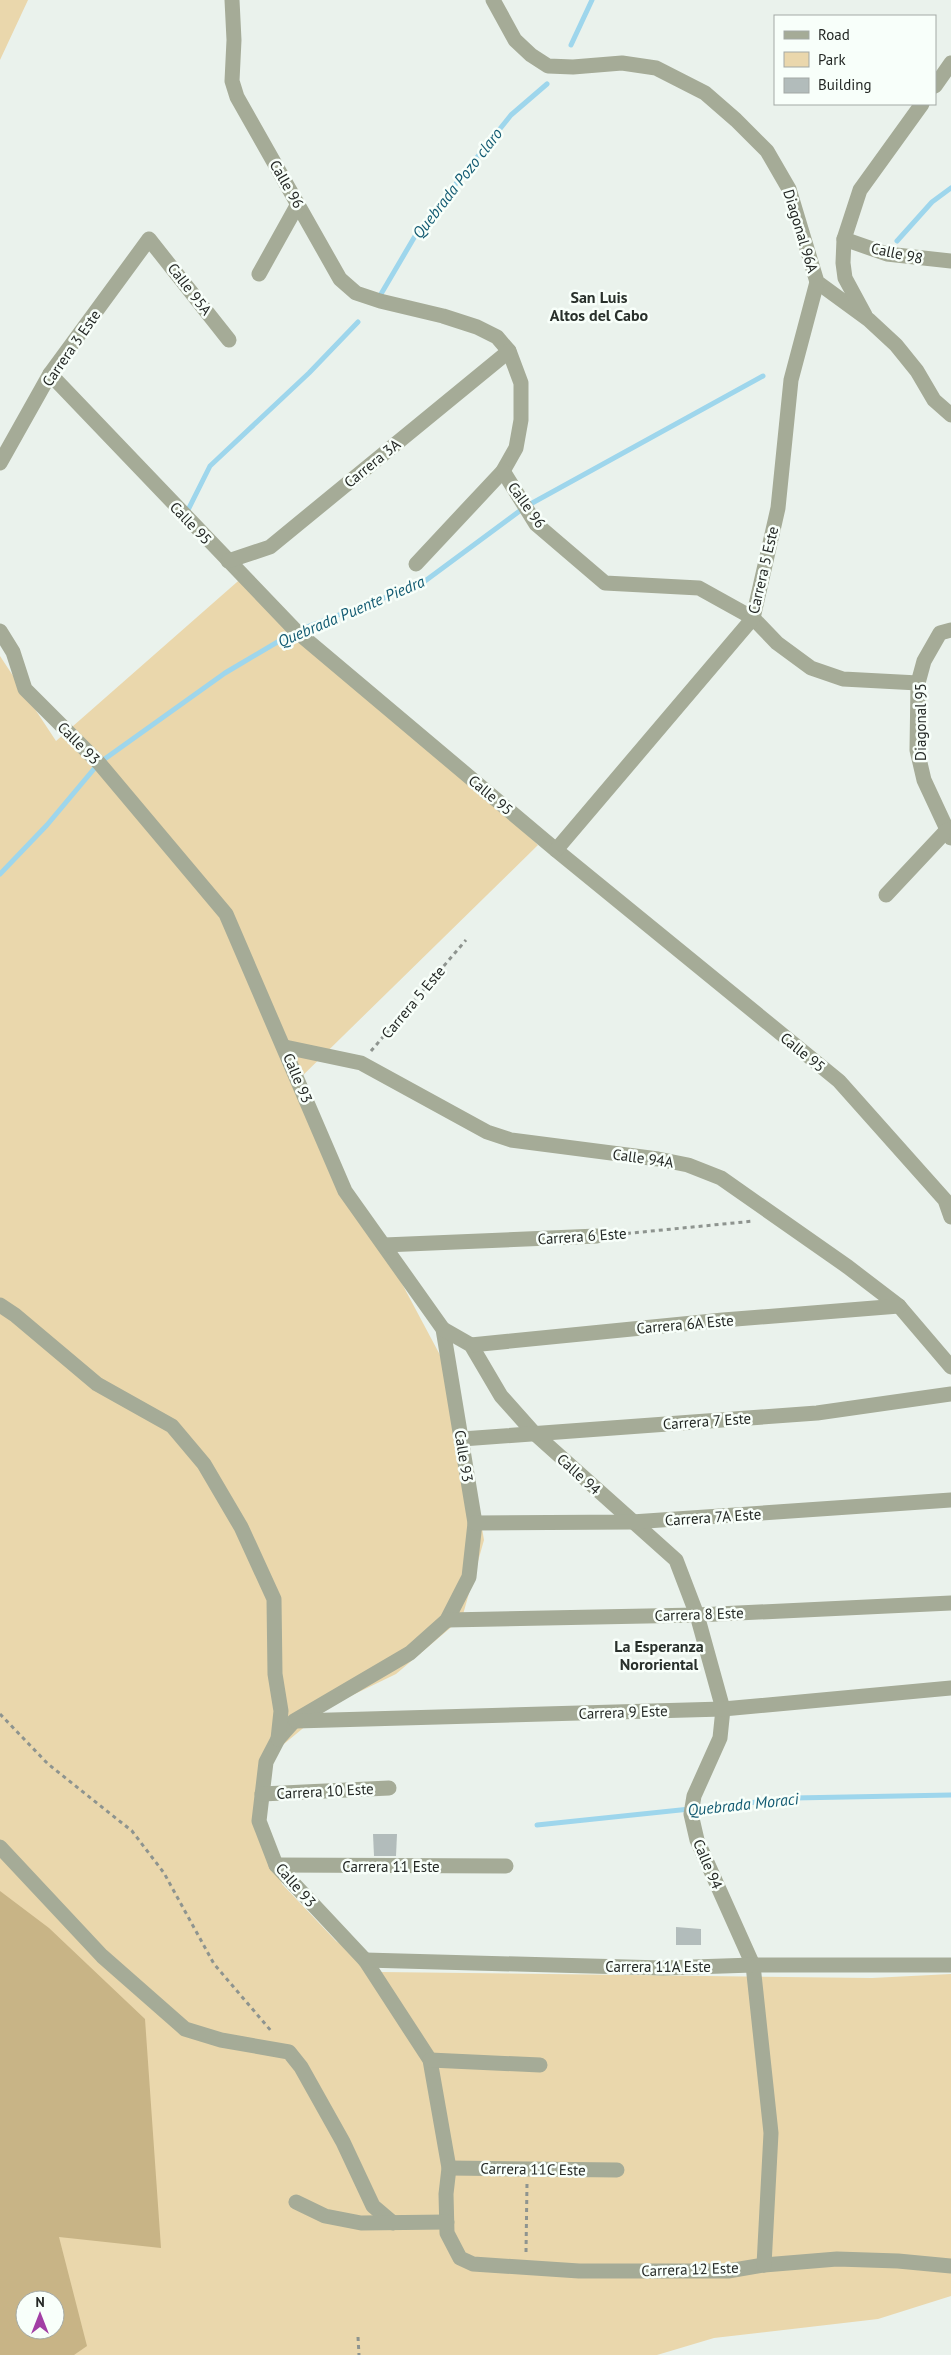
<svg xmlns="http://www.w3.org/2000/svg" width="951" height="2355" font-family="'PT Sans',sans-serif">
<rect width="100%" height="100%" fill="#eaf2ec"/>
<!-- green -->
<g fill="#ead7ac" fill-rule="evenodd">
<path d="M0,0H28L0,60Z"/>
<path d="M245,575L538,845L295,1083L440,1355L471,1462L484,1540L462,1618L396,1674L330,1706L273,1753L257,1818L282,1884L336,1941L380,1972L872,1978L951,1974V2296L878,2319L714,2338L657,2355H0V656L56,741ZM25,2300H55V2330H25Z"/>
</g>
<!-- forest -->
<path fill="#c8b486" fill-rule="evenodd" d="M0,1891L49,1928L145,2019L161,2248L59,2237L87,2346L74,2355H0ZM25,2300H55V2330H25Z"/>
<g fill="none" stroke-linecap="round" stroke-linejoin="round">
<!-- stream -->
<g stroke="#9ed6ec" stroke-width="5">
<path d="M571,45L592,0"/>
<path d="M897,241L932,202L951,188"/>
<path d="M381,294L418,231L511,115L547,84"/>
<path d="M187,512L210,466L309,373L358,322"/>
<path d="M0,874L47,825L99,763L225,673L296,631L421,584L525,507L763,376"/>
<path d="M537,1825L794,1798L951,1795"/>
</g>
</g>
<!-- building -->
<g fill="#b2bcbb">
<path d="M373,1834H397L396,1856H374Z"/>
<path d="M676,1927L701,1929V1945H676Z"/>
</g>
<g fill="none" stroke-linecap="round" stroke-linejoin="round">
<!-- path -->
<g stroke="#8e948f" stroke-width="3" stroke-dasharray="4 4" stroke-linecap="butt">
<path d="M371,1051L466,940"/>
<path d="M611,1235L754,1221"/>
<path d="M0,1714L48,1764L132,1831L164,1873L214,1964L272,2032"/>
<path d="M526,2252L527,2183"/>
<path d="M358,2337L359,2355"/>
</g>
<!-- minor -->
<g stroke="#a5ab97" stroke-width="15">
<path d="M232,0L234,40L232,81L237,97L340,279L356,293L380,301L443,316L477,327L497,337L509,351L521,383V420L516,448L503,471L416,564"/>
<path d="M493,0L515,40L531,55L548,66L573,67L622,63L656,68L705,93L736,120L767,151L789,189L817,282L869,320L896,345L917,371L934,400L951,415"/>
<path d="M935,86L951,63"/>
<path d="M844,239L887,254L951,261"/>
<path d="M259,274L298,204"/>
<path d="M865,315L845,278L843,263L844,239L860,190L922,104"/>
<path d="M50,374L296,631L556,850L839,1081L945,1200L951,1217"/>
<path d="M0,463L50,374L149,239L229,340"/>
<path d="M503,471L536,524L605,583L699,588L753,618L777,643L811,668L843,679L918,683"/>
<path d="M228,561L270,547L509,351"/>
<path d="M951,630L940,633L924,661L918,683L917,750L924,780L951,838"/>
<path d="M0,631L13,652L25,689L99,763L226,914L345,1191L443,1329L475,1523L469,1577L447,1620L410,1653L294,1721L278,1739L266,1762L259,1821L276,1865L365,1960L430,2060L449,2168L446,2194L447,2233L460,2258L473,2264L579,2271H728L764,2265L837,2259L898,2261L951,2266"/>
<path d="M556,850L753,618L778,508L791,380L817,282"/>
<path d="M886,895L947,830"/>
<path d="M285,1047L361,1063L487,1132L511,1140L658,1159L688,1165L721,1178L848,1267L899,1306L951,1367"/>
<path d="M384,1245L597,1236"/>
<path d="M0,1305L15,1315L97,1384L172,1426L204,1464L241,1527L274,1599L275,1674L281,1711L278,1739"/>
<path d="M443,1329L471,1345L501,1396L534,1433L676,1560L697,1615L723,1709L720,1738L694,1796L691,1814L697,1840L753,1965L771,2133L764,2265"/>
<path d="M471,1345L723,1320L899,1306"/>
<path d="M462,1439L817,1413L951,1394"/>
<path d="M475,1523L632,1522L951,1500"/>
<path d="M447,1620L697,1615L951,1603"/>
<path d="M296,1721L723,1709L951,1688"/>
<path d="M262,1794L389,1788"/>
<path d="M0,1847L102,1956L185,2029L221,2040L289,2052L301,2067L343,2142L373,2206L393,2223"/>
<path d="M276,1865L506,1866"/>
<path d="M365,1960L663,1968L753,1965H951"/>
<path d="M430,2060L540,2065"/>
<path d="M449,2168L617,2170"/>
<path d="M296,2202L325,2216L361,2223L447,2222"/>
</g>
</g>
<g text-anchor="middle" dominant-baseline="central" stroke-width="5" stroke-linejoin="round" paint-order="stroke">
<!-- street labels -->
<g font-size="15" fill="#242825" stroke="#f8fffa">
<text transform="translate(287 184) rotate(60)">Calle 96</text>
<text transform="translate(801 231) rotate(73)">Diagonal 96A</text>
<text transform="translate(897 253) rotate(12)">Calle 98</text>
<text transform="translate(190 289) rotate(52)">Calle 95A</text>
<text transform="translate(71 348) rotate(-55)">Carrera 3 Este</text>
<text transform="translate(372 463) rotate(-39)">Carrera 3A</text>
<text transform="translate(527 505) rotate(54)">Calle 96</text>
<text transform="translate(191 523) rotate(46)">Calle 95</text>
<text transform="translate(763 570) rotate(-77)">Carrera 5 Este</text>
<text transform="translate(920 722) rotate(-90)">Diagonal 95</text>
<text transform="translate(79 743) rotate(45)">Calle 93</text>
<text transform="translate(491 795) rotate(40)">Calle 95</text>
<text transform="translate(413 1002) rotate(-50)">Carrera 5 Este</text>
<text transform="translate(803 1052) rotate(39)">Calle 95</text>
<text transform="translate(298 1078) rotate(67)">Calle 93</text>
<text transform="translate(643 1158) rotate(8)">Calle 94A</text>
<text transform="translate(582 1236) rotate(-4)">Carrera 6 Este</text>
<text transform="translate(685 1324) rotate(-5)">Carrera 6A Este</text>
<text transform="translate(707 1421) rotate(-4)">Carrera 7 Este</text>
<text transform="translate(464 1456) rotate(81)">Calle 93</text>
<text transform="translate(579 1474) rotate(42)">Calle 94</text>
<text transform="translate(713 1517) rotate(-4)">Carrera 7A Este</text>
<text transform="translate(699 1614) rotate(-2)">Carrera 8 Este</text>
<text transform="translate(623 1712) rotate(-2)">Carrera 9 Este</text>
<text transform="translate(325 1791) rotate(-3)">Carrera 10 Este</text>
<text transform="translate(708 1864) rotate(67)">Calle 94</text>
<text x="391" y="1866">Carrera 11 Este</text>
<text transform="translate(296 1885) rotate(49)">Calle 93</text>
<text x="658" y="1966">Carrera 11A Este</text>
<text transform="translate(533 2169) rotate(1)">Carrera 11C Este</text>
<text transform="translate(690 2269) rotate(-2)">Carrera 12 Este</text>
</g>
<!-- water labels -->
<g font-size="16" font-style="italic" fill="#135b72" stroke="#f8fffa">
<text transform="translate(457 183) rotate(-52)">Quebrada Pozo claro</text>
<text transform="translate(351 611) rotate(-23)">Quebrada Puente Piedra</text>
<text transform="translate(743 1804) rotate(-6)">Quebrada Moraci</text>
</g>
<!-- neighbourhood labels -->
<g font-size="16" font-weight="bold" fill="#29302b" stroke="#f8fffa">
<text x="599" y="297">San Luis<tspan x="599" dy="18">Altos del Cabo</tspan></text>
<text x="659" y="1646">La Esperanza<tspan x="659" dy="18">Nororiental</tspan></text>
</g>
</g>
<!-- legend -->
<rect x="774" y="15" width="162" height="90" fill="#f8fffa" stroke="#a3a9a5"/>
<rect x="784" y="31" width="25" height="8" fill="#a5ab97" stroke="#a3a9a5"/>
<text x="818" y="40" font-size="15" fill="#242825">Road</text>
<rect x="784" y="52" width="25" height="15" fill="#ead7ac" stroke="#a3a9a5"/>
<text x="818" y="65" font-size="15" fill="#242825">Park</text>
<rect x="784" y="78" width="25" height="15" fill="#b2bcbb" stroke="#a3a9a5"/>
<text x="818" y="90" font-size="15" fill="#242825">Building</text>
<!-- north arrow -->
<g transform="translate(40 2315)"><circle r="24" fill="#f8fffa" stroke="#a3a9a5"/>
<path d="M0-4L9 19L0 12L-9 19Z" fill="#a23fa5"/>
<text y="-8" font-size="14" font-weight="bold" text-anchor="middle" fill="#242825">N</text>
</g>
</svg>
